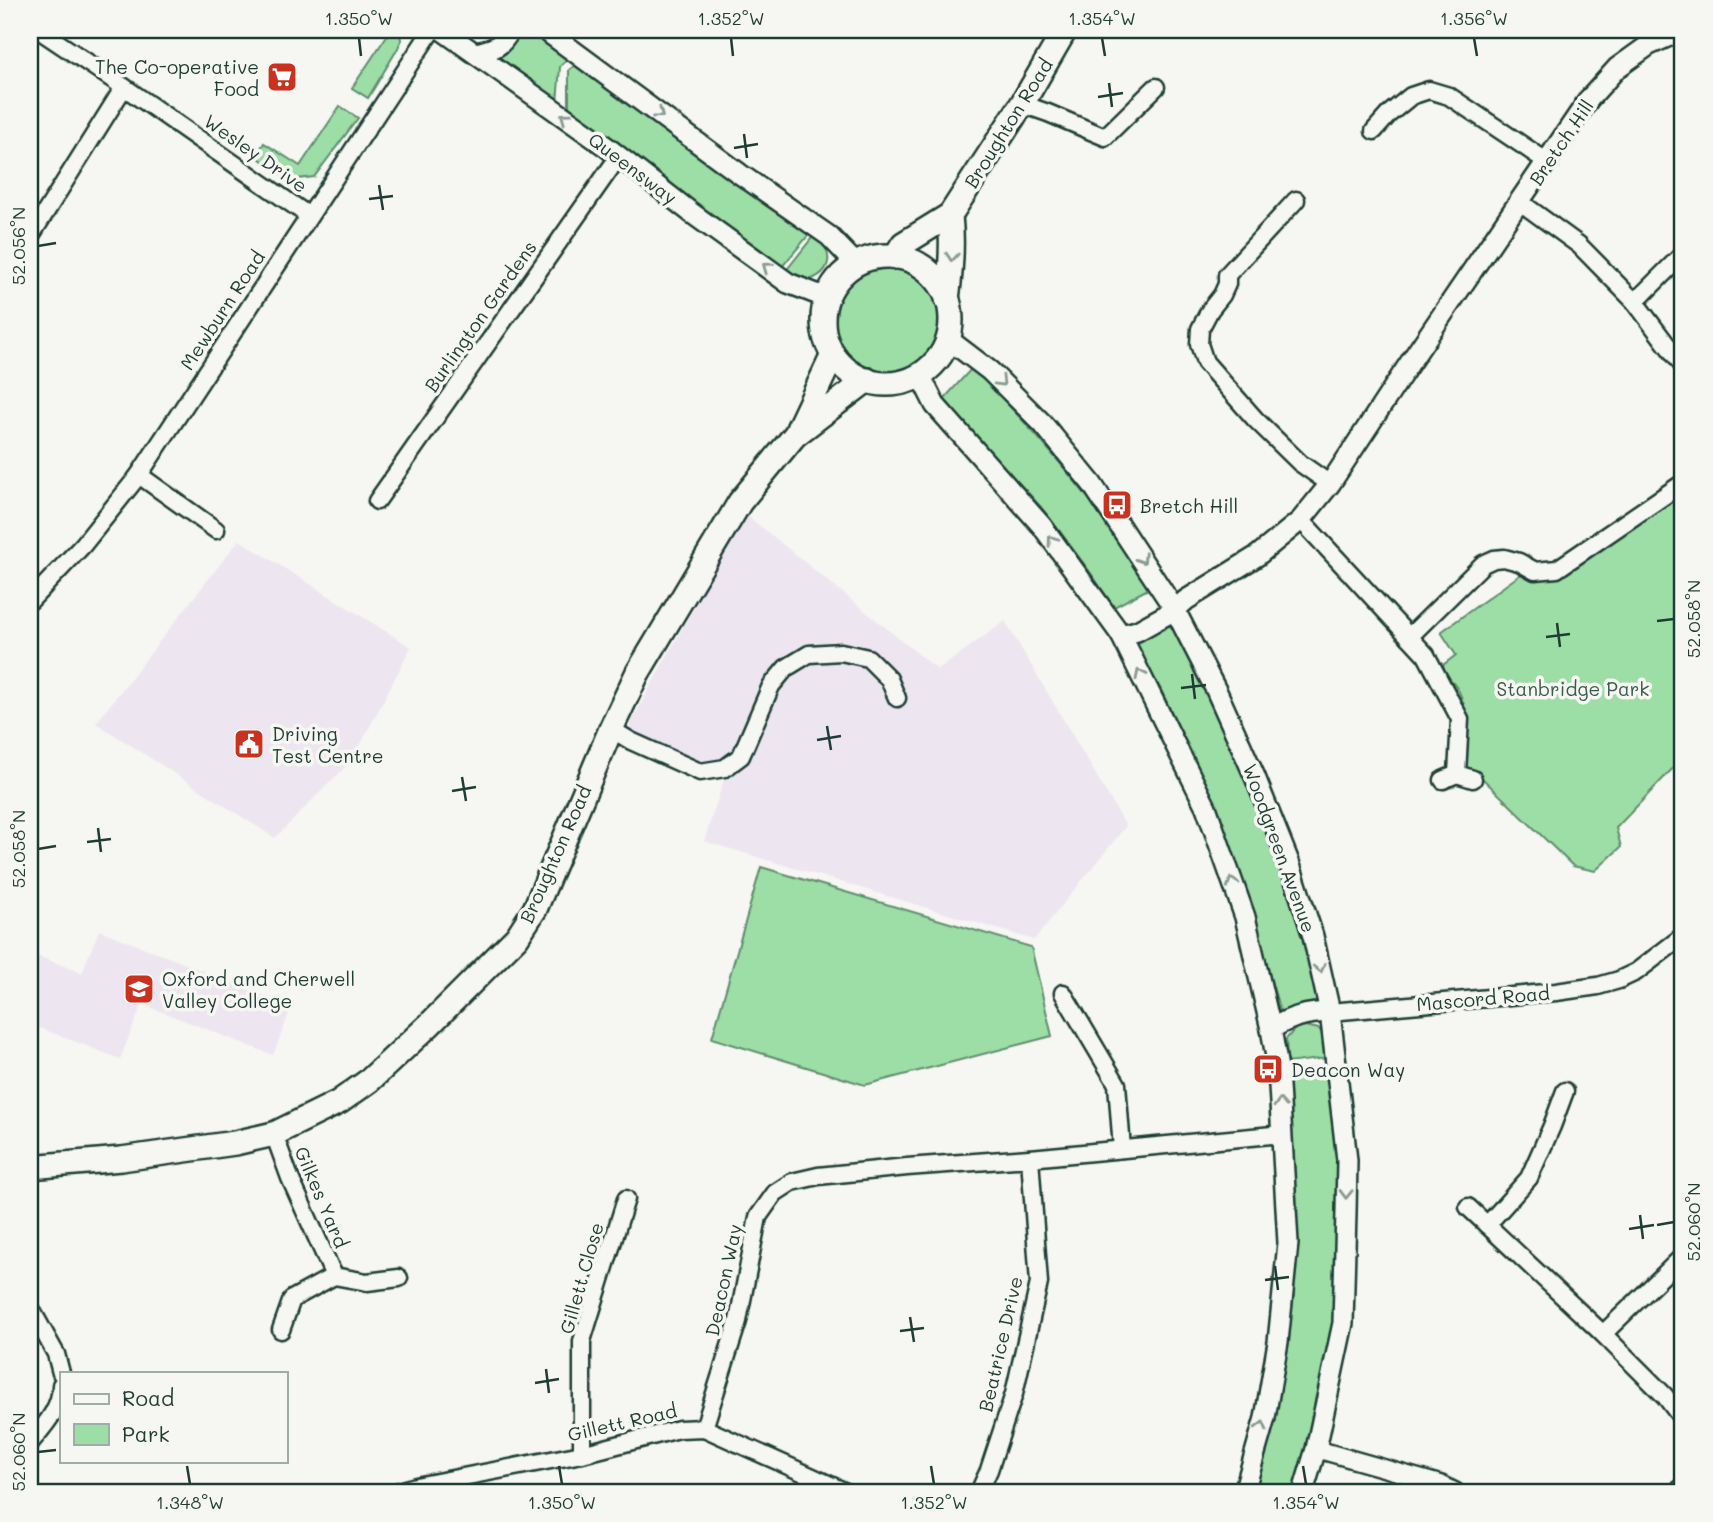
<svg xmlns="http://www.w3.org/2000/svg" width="1713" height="1522" font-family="Mali,sans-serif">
<rect width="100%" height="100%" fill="#f6f6f2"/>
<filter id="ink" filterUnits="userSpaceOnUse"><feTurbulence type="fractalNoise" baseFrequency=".0143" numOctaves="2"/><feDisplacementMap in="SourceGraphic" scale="14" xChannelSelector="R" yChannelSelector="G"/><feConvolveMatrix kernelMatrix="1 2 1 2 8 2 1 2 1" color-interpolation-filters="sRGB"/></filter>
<g filter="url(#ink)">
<!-- built -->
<g fill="#ede5f0">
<path d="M723,30H824L814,37L731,36Z"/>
<path d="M745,514L938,670L1005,621L1126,826L1034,940L704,841L724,780L631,741L630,724Z"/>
<path d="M239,540L411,647L353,759L275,838L96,723Z"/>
<path d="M99,930L292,1006L273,1055L142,1004L120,1059L30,1024V953L82,973Z"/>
</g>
<!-- green -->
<g fill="#9ddda6" stroke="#5e8d6d" stroke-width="2">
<path d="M389,30H400L401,41L398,48L368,98L352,88L390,31Z"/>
<path d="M519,30H534L568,57L560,67L557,103L491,56C506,50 514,47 519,30Z"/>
<path d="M579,62L812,231L781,268L569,111V70Z"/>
<path d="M340,106L358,118L314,177L289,180L256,156L264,143L300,166Z"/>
<path d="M815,234C834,252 834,273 806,281L785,272Z"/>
<circle cx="886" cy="318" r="56"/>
<path d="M971,369L979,374C1028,424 1074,477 1115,534C1128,551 1139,570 1150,588L1114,607L1088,569L1041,507L943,400Z"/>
<path d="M1683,492V760L1677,764L1616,828L1621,847L1595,871L1573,866L1482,778L1469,770L1462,762C1468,739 1470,717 1460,694C1456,683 1445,677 1443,665L1456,655L1441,632L1521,574C1538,579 1549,580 1565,573Z"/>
<path d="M1170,621L1188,649L1268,822L1304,934L1322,1004L1300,1005L1281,1014L1244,889L1215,813L1189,749L1161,690L1132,639Z"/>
<path d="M761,867L1031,947L1052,1036L865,1085L712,1038Z"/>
<path d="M1305,1026L1319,1029L1325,1038L1328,1058L1287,1063L1286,1039L1295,1029Z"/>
<path d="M1331,1070L1337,1155V1231L1333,1323L1298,1492H1255L1272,1426L1294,1262L1295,1179L1288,1072Z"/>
</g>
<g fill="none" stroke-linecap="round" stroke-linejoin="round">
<!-- minor casing -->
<g stroke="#1f3d34" stroke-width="21">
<g id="minor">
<path d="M39,30L124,87L309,216"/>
<path d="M1022,104L1048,113L1105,137L1156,87"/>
<path d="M1374,131L1389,114L1411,96L1429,90L1449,96L1546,161"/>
<path d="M1296,200L1227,275V284L1222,295L1210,310L1200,329L1199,344L1205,362L1255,419L1300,463L1330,484"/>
<path d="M1520,202L1579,245L1635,302L1683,366"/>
<path d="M30,237L124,87"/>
<path d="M1635,302L1683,254"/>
<path d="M139,475L216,530"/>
<path d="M377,501L619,156"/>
<path d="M1301,520L1426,655L1460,719L1457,774L1443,780"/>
<path d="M30,601L83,545L139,475L432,30"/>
<path d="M1409,637L1483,564L1494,559L1504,558L1519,562L1535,571L1557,569L1683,483"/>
<path d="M611,729L631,741L700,772L725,768L741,756L771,686L786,668L809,654L841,652L868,658L889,679L897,698"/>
<path d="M1457,774L1473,779"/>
<path d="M1063,993L1117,1084L1122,1149"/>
<path d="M1330,1012L1556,992L1598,986L1619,980L1636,972L1683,936"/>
<path d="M274,1134L290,1178L334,1276L367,1282L399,1278"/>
<path d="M1468,1207L1603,1334L1665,1396L1683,1420"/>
<path d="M1487,1225L1529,1178L1552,1126L1565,1091"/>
<path d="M30,1307L56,1354L61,1373"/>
<path d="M281,1330L292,1299L334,1276"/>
<path d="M1603,1334L1683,1256"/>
<path d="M704,1428L738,1321L758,1217L775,1193L792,1182L818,1176L907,1167L1030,1158L1282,1134"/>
<path d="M30,1443C44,1426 61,1409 61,1385"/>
<path d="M1316,1449L1440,1484L1456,1492"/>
<path d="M582,1454V1341L626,1199"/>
<path d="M396,1492L416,1486L582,1454L679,1429L704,1428L846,1492"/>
<path d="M979,1492L989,1470L1014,1394L1039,1283L1030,1158"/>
<path d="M1676,1492L1683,1487"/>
</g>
</g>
<!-- tertiary casing -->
<g stroke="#1f3d34" stroke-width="24">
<g id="tertiary">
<path d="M442,30L608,148L693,214L788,283L827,298"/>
<path d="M545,30L740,174L829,236L856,264"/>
<path d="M476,53C494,49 501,47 510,30"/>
<path d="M948,339L990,371L1043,424L1092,484L1175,610L1217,692L1255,777L1289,862L1313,936L1330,1012L1347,1160L1346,1212L1343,1323L1316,1449L1303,1492"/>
<path d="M920,375L935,405L1042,526L1121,635L1206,807L1245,917L1271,1029L1278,1068L1288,1243L1278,1342L1265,1418L1244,1492"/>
<path d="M1121,635L1137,631L1175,610L1186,600L1257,556L1301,520L1330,484L1417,352L1589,99L1617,68L1649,45L1683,30"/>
<path d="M1271,1029C1292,1016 1307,1013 1330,1012"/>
</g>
</g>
<!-- secondary casing -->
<g stroke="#1f3d34" stroke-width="28">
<g id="secondary">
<circle cx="887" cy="320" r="64"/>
<path d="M895,257L903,244L950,215L1022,104L1065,30"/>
<path d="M947,299C951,271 953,244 950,215"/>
<path d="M798,429L833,355"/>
<path d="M30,1167L121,1159L235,1143L274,1134L339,1102L370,1080L429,1025L517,937L535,909L611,729L637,674L740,502L795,435L867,380"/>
</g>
</g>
<!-- minor -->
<use href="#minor" stroke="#f6f6f2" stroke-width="16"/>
<!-- tertiary -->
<use href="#tertiary" stroke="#f6f6f2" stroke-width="19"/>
<!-- secondary -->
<use href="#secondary" stroke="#f6f6f2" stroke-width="23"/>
</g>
<!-- one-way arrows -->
<defs><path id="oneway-chevron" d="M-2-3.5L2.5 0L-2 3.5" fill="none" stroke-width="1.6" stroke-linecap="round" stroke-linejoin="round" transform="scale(1.75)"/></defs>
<g stroke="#8a9a93">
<use href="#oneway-chevron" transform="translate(659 114) rotate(36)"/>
<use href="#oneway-chevron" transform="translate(565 117) rotate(-144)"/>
<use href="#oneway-chevron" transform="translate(952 257) rotate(94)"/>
<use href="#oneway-chevron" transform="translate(767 267) rotate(-144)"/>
<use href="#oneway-chevron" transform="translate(1001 382) rotate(45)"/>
<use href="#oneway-chevron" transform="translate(1052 540) rotate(-126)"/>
<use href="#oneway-chevron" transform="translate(1142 559) rotate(57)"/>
<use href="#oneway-chevron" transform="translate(1140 674) rotate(-116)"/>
<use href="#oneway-chevron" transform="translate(1232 882) rotate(-109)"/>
<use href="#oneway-chevron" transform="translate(1320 968) rotate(77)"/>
<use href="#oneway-chevron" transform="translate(1280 1103) rotate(-93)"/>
<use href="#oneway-chevron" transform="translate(1346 1194) rotate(91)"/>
<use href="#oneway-chevron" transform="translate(1262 1426) rotate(-76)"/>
</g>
</g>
<!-- ticks -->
<path fill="none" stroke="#1f3d34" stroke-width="2.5" d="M359,38L361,56M731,38L733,56M1102,38L1105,56M1474,38L1477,56M1109,83L1112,107M1098,97L1123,93M744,134L747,158M734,148L758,144M379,185L383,210M369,199L393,196M38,246L56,243M1657,621L1674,619M1557,623L1560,647M1546,637L1570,634M1192,674L1195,699M1181,688L1206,685M827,726L831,750M817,740L841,736M462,777L466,801M452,791L476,787M98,828L101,852M87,842L111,839M38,849L56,846M1640,1215L1643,1239M1657,1225L1674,1222M1629,1229L1654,1225M1275,1266L1278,1290M1265,1280L1289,1277M910,1317L914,1342M900,1331L924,1328M546,1369L549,1393M535,1383L559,1379M38,1452L56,1450M187,1466L190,1484M559,1466L562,1484M931,1466L934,1484M1303,1466L1306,1484"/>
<!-- icons -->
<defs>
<g id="supermarket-square" transform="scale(1.575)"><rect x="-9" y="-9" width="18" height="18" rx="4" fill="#c8321e" stroke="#f6f6f2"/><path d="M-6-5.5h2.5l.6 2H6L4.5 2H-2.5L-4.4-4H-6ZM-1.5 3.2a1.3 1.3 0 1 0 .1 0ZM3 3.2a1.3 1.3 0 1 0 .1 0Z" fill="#fff"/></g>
<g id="bus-square" transform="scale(1.575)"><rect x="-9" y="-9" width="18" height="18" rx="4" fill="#c8321e" stroke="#f6f6f2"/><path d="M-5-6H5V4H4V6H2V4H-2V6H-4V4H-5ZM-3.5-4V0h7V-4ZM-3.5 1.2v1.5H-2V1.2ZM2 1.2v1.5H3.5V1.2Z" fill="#fff"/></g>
<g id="civic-square" transform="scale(1.575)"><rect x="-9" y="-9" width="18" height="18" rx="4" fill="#c8321e" stroke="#f6f6f2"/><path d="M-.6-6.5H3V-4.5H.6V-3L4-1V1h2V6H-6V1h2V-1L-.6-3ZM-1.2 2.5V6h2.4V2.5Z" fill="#fff"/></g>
<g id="university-square" transform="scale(1.575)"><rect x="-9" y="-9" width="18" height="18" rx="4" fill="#c8321e" stroke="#f6f6f2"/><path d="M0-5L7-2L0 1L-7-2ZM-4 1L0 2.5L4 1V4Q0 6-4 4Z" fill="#fff"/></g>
</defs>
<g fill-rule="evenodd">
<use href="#supermarket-square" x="282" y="77"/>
<use href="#bus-square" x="1117" y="505"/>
<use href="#civic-square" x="249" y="744"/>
<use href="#university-square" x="139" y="989"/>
<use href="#bus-square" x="1268" y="1069"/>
</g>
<g text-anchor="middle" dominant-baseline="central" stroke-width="7" stroke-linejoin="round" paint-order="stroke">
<!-- poi labels -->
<g font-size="19" fill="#1f3d34" stroke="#f6f6f2" text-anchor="start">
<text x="259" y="66" text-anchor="end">The Co-operative<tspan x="259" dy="22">Food</tspan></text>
<text x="1140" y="505">Bretch Hill</text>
<text x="272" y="733">Driving<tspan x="272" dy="22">Test Centre</tspan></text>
<text x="162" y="978">Oxford and Cherwell<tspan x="162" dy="22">Valley College</tspan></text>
<text x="1291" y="1069">Deacon Way</text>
</g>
<!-- street labels -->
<g font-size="19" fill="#1f3d34" stroke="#f6f6f2">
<text transform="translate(1008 123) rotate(-58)">Broughton Road</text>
<text transform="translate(1561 142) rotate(-56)">Bretch Hill</text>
<text transform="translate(256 153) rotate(35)">Wesley Drive</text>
<text transform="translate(633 168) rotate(37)">Queensway</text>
<text transform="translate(222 310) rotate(-57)">Mewburn Road</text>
<text transform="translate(480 316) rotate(-55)">Burlington Gardens</text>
<text transform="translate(1280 848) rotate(70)">Woodgreen Avenue</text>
<text transform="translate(555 854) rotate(-66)">Broughton Road</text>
<text transform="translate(1483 998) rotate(-5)">Mascord Road</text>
<text transform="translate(322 1197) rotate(67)">Gilkes Yard</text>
<text transform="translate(581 1278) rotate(-74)">Gillett Close</text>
<text transform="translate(723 1280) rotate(-78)">Deacon Way</text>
<text transform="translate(1000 1344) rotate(-77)">Beatrice Drive</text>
<text transform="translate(622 1422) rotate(-13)">Gillett Road</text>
</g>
<!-- park labels -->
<g font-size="19" fill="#385d4b" stroke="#f6f6f2">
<text x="1573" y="688">Stanbridge Park</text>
</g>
</g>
<!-- margin -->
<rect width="1713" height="1522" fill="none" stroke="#f6f6f2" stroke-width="77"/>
<!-- legend -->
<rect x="60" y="1372" width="228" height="91" fill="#f6f6f2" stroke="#a0aca6" stroke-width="2"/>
<rect x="74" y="1394" width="35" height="10" fill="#f6f6f2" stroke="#a0aca6" stroke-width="2"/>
<text x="122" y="1406" font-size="21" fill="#1f3d34">Road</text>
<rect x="74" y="1424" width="35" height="21" fill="#9ddda6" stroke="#a0aca6" stroke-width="2"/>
<text x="122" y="1442" font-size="21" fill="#1f3d34">Park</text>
<rect x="38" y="38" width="1636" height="1446" fill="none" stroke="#1f3d34" stroke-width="2.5"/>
<g font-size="18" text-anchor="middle" fill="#1f3d34">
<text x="359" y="25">1.350°W</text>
<text x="731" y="25">1.352°W</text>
<text x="1102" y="25">1.354°W</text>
<text x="1474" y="25">1.356°W</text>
<text transform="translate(19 246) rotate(-90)" y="6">52.056°N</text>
<text transform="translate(1694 619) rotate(-90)" y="6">52.058°N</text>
<text transform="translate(19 849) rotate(-90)" y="6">52.058°N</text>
<text transform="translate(1694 1222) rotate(-90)" y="6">52.060°N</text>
<text transform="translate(19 1452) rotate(-90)" y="6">52.060°N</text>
<text x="190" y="1509">1.348°W</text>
<text x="562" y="1509">1.350°W</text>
<text x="934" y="1509">1.352°W</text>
<text x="1306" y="1509">1.354°W</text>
</g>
</svg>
